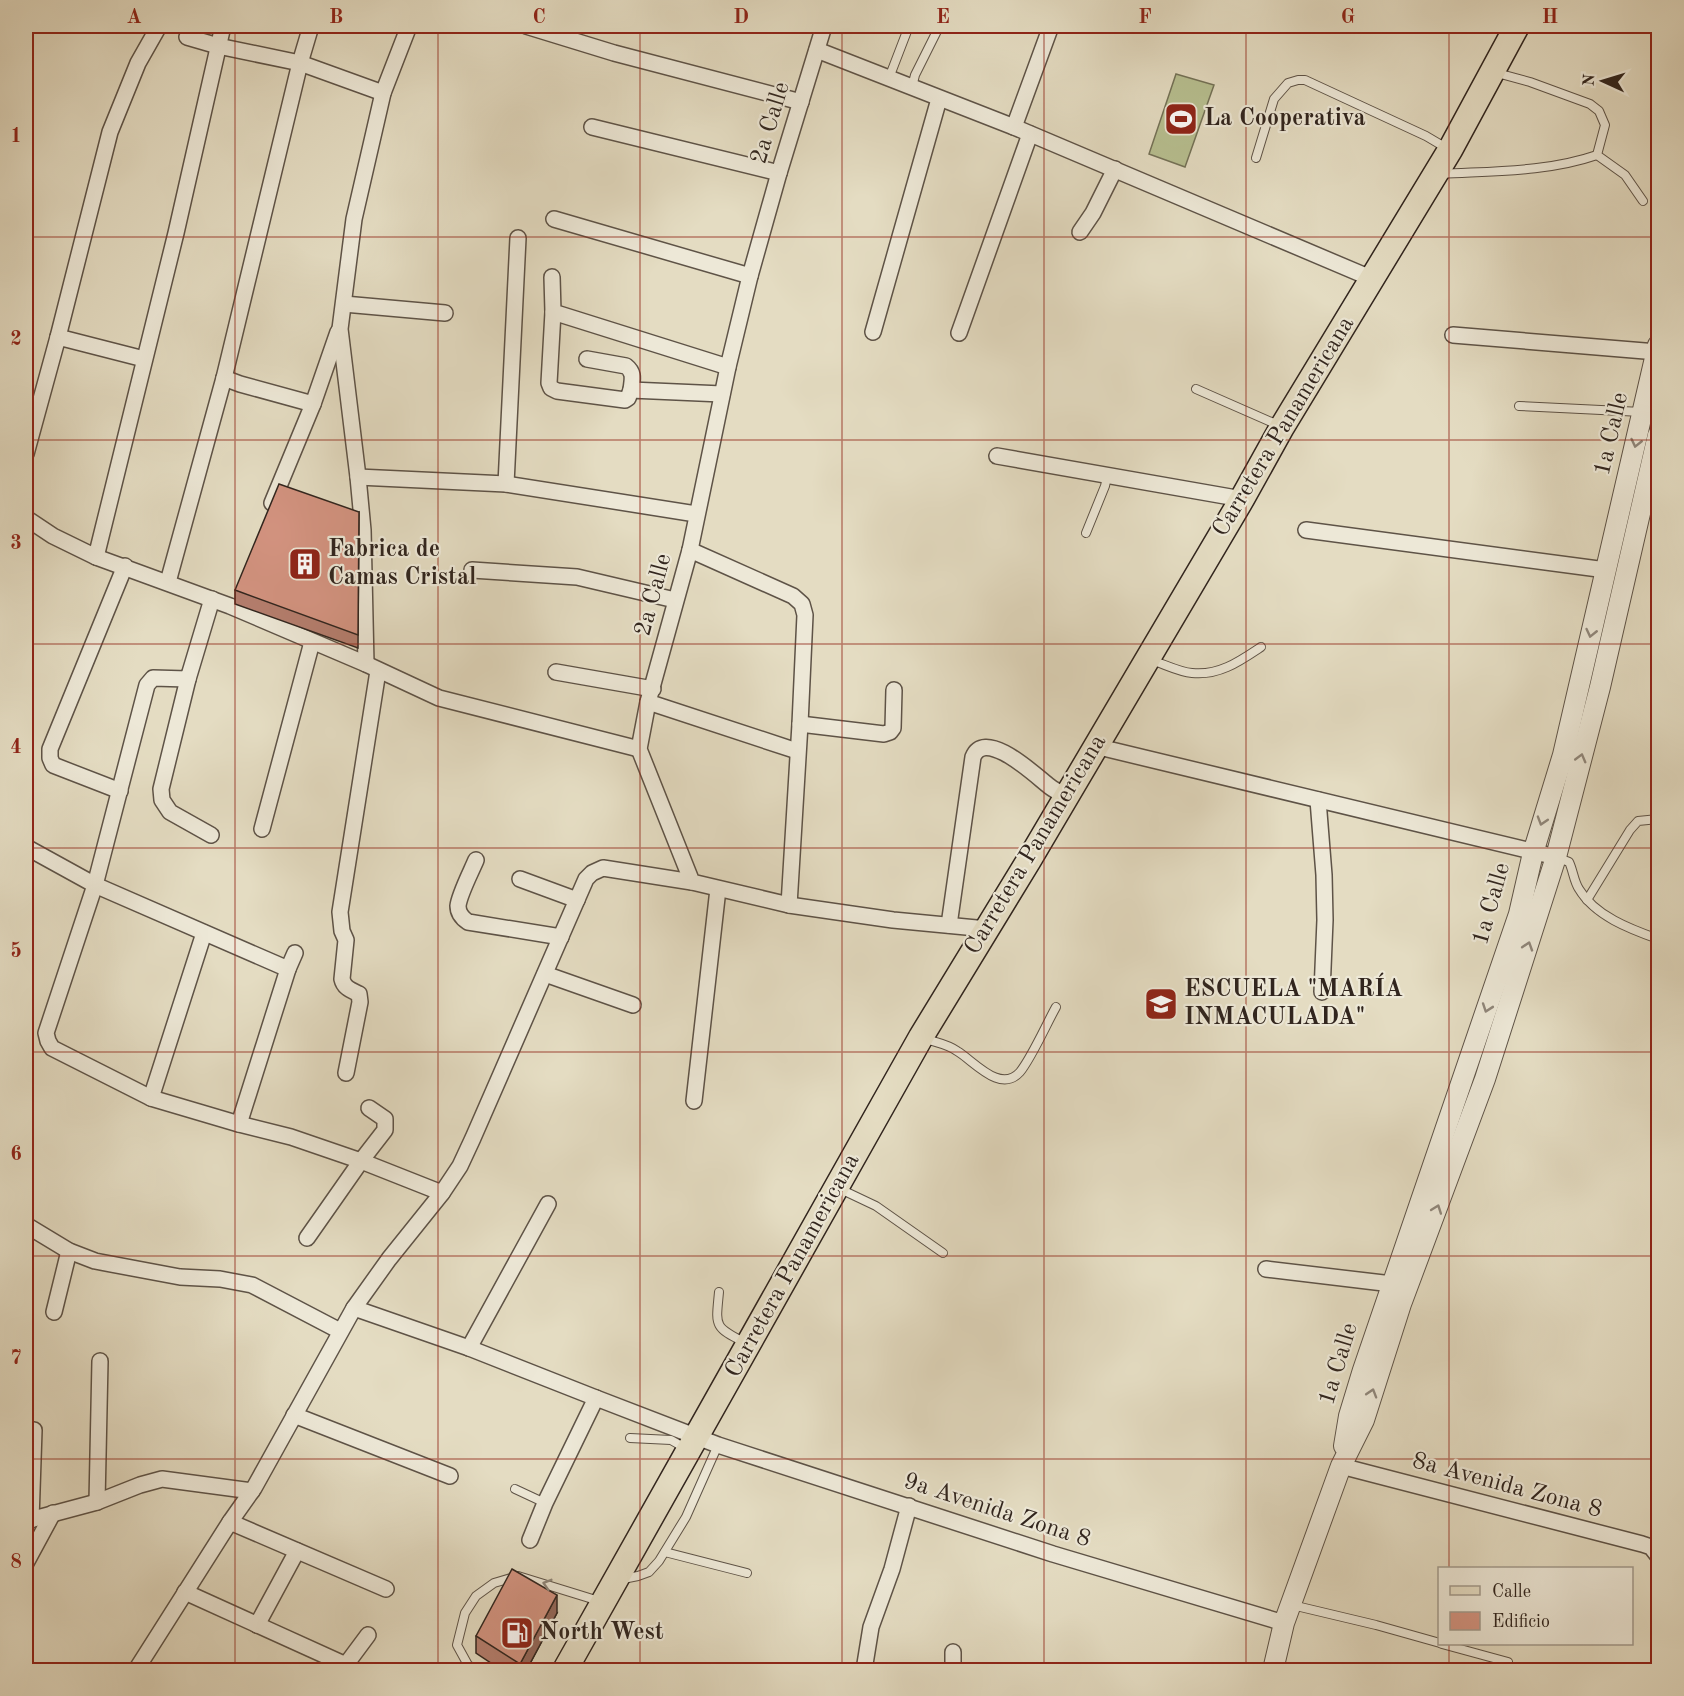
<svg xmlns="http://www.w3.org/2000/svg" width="1684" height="1696" font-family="'Old Standard TT',serif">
<rect width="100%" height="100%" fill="#e4dcc2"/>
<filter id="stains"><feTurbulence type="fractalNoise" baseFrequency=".00333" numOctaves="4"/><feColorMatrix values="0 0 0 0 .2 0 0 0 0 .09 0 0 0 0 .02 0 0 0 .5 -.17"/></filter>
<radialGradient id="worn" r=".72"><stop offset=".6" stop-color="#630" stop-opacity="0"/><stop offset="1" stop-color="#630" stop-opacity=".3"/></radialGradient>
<!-- green -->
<path fill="#b7bf90" stroke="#747257" stroke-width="1.5" d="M1176,74L1214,85L1185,167L1149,154Z"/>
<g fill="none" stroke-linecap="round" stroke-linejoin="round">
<!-- service casing -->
<g stroke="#5e5347" stroke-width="10">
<g id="service">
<path d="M1497,73L1530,82L1590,104L1599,111L1605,125L1597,155L1625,175L1643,201"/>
<path d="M889,78L909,26"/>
<path d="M912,87L915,75L937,31"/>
<path d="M1256,158L1274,99L1288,83L1298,80H1305L1426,136L1448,149"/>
<path d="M1442,174C1493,171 1548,172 1597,155"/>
<path d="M1196,389L1278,425"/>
<path d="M1519,406L1642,412"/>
<path d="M1086,533L1105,486L1107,477"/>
<path d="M1151,660C1164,664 1179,672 1192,673C1219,676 1240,661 1261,647"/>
<path d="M1556,857L1569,862C1573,870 1574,882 1579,889C1595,916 1630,929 1658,939"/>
<path d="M1587,900L1630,830L1638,821L1658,819"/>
<path d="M923,1038C934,1042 948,1044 957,1051C974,1061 1000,1094 1020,1072C1032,1057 1046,1025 1056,1007"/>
<path d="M838,1188L876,1206L943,1253"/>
<path d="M719,1292C716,1325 713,1327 744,1342"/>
<path d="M630,1438L671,1440L685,1448"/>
<path d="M515,1489L545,1503"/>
<path d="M665,1552L747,1573"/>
<path d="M623,1579L638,1576L649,1572L659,1561L686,1517L718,1445"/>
<path d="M1292,1605L1376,1625L1440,1643"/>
<path d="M1442,1644L1508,1662"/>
<path d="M476,1670L468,1665L457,1645L465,1613L476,1596L494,1583L518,1576L599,1601"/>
</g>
</g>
<!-- minor casing -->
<g stroke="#5e5347" stroke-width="18">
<g id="minor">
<path d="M526,26L614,53L801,102"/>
<path d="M824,26L779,173L750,276L728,367L690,550L648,702L639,749L692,882L789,905L893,920L987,929"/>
<path d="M187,37L218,46L300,63L383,93"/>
<path d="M817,50L1014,127L1373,279"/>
<path d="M592,127L779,173"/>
<path d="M1014,127L1051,26"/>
<path d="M554,219L750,276"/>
<path d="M1080,232L1093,213L1115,169"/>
<path d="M552,277L553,312L728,367"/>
<path d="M344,304L445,313"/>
<path d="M553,312L549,383L551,388L557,391L625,400L628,398L631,390L722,394"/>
<path d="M873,332L939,99"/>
<path d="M959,333L1030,134"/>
<path d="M1453,335L1657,352"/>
<path d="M58,337L110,132L138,63L159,26"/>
<path d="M587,359L626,366C635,373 632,380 631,390"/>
<path d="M224,378L240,384L313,404"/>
<path d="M26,454L58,337L144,359"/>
<path d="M997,456L1242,499"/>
<path d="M358,477L506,484L696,514"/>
<path d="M506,484L518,238"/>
<path d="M272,503L313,404L338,332"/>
<path d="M26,518L53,536L96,557L230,606L366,664L439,698L639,749"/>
<path d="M1306,530L1606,570"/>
<path d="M690,550L793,596L802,604L805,615L800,724L789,905"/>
<path d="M96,557L176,233L223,26"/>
<path d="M472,570L577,577L675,600"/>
<path d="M168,582L224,378L300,63L311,26"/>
<path d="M212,599L188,679L153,678L147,685L95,885L46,1033L48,1041L52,1048L151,1098L239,1124L291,1137L361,1161L442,1193"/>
<path d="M366,664L363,530L358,477L340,329L354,219L383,93L409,26"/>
<path d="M556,672L653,689"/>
<path d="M188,679L161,789L162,800L170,812L211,835"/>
<path d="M648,702L797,751"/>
<path d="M800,724L884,734L890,732L893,728L894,690"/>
<path d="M1095,746L1556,857"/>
<path d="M120,791L53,765L50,758V749L125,566"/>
<path d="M1318,800L1324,875L1325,920L1322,992"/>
<path d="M262,829L312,642"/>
<path d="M26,847L95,885L288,969"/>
<path d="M476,860C471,872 459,895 458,906C458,913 462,918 468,922L561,937"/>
<path d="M520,879L577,900"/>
<path d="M949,925L973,757C985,727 1036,776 1049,786C1054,790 1060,793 1066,796"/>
<path d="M545,974L633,1005"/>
<path d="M346,1073L360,1002L359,994C351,990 344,988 342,979L346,940L342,931L340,912L378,671"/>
<path d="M151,1098L204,933"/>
<path d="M694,1101L718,889"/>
<path d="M239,1124L288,969L295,953"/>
<path d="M26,1225L69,1251L95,1261L180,1277L220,1279L252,1285L340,1331"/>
<path d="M307,1238L361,1161L385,1130V1119L369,1108"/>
<path d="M1266,1269L1392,1284"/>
<path d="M354,1308L469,1348L596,1398L718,1445L1053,1554L1284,1623"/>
<path d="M54,1312L69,1251"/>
<path d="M469,1348L548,1204"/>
<path d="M294,1415L450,1476"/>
<path d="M1341,1466L1642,1544L1651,1547L1658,1556"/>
<path d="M97,1502L100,1361"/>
<path d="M31,1520L34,1430"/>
<path d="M26,1521L97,1502L140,1485L162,1479L252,1491"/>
<path d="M230,1522L386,1589"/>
<path d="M530,1540L545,1503L596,1398"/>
<path d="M26,1563L53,1513"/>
<path d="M185,1592L346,1665"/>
<path d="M257,1625L297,1551"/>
<path d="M953,1652V1670"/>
<path d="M136,1670L230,1522L254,1488L354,1308L389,1259L442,1193L460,1166L473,1138L586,879L592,873L603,868L692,882"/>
<path d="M342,1670L368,1635"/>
<path d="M864,1670L871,1627L892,1569L909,1506"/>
</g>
</g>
<!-- tertiary casing -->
<g stroke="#5e5347" stroke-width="22">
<g id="tertiary">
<path d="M1344,1446L1349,1416L1363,1370L1519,914L1533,853L1563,755L1658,345"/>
<path d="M1273,1670L1284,1623L1341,1466L1364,1420L1401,1304L1485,1079L1556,857L1600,687L1658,435"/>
</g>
</g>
<!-- primary casing -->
<g stroke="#31251e" stroke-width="27">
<path id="primary" d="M565,1670L921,1037L1029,860L1242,499L1282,427L1450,150L1517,26"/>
</g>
<!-- service -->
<use href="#service" stroke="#ede8d7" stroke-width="8"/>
<!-- minor -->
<use href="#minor" stroke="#ede8d7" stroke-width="15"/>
<!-- tertiary -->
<use href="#tertiary" stroke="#ede8d7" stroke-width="20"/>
<!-- primary -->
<use href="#primary" stroke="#e4dcc2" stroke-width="24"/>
</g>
<!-- wall -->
<g fill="#b57e6e" stroke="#31251e" stroke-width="1.5">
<path d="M359,512L358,648L235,604V590Z"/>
<path d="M557,1613L526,1671H503L476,1653V1636Z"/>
</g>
<!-- shaded-wall -->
<path fill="#94675a" stroke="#31251e" stroke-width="1.5" d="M557,1595V1613L526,1671H520V1664Z"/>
<!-- building -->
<g fill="#d39380" stroke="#31251e" stroke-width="1.5">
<path d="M279,484L359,512L358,635L235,590Z"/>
<path d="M512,1569L557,1595L520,1664L476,1636Z"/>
</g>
<!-- one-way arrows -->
<defs><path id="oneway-chevron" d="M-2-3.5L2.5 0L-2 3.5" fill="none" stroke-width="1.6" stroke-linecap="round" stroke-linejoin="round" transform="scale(1.5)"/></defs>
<g stroke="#8f867a">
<use href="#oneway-chevron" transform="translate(1636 443) rotate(103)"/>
<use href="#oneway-chevron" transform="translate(1591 633) rotate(103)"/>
<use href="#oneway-chevron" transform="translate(1581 758) rotate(-75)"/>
<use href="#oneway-chevron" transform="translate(1542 821) rotate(107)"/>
<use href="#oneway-chevron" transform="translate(1528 946) rotate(-72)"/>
<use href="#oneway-chevron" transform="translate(1487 1008) rotate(109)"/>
<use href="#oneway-chevron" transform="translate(1437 1209) rotate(-70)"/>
<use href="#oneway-chevron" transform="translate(1372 1393) rotate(-73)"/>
<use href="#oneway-chevron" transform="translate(547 1584) rotate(-163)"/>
</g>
<!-- grid -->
<path fill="none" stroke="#8f2418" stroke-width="1.5" stroke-opacity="0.55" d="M235,26V1670M438,26V1670M640,26V1670M842,26V1670M1044,26V1670M1246,26V1670M1449,26V1568M26,237H1658M26,440H1658M26,644H1658M26,848H1658M26,1052H1658M26,1256H1658M26,1459H1658M1449,1644V1670"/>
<!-- icons -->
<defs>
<g id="stadium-square" transform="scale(1.725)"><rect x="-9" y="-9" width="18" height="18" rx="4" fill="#8f2418" stroke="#ede8d7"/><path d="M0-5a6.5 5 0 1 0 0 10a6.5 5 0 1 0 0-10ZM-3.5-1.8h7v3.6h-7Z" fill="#fff"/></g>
<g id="building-square" transform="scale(1.725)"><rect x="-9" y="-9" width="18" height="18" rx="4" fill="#8f2418" stroke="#ede8d7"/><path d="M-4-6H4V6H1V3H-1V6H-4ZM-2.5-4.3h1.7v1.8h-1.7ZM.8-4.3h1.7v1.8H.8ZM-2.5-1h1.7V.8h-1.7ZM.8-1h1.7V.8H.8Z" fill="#fff"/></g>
<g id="school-square" transform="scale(1.725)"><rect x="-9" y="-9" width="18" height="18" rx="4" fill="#8f2418" stroke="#ede8d7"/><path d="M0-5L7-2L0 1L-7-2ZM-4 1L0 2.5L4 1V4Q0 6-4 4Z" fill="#fff"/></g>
<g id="fuel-square" transform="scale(1.725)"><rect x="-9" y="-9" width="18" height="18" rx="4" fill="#8f2418" stroke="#ede8d7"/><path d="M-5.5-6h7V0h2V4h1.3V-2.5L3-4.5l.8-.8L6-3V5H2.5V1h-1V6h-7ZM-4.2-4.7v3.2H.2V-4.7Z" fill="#fff"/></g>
</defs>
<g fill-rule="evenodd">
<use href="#stadium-square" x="1181" y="119"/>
<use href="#building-square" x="305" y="564"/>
<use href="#school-square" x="1161" y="1004"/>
<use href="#fuel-square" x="517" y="1633"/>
</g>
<g text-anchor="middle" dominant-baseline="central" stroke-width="4.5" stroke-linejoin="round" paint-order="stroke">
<!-- poi labels -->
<g font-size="24" font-weight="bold" fill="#31251e" stroke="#ede8d7" text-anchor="start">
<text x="1204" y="119">La Cooperativa</text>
<text x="328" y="550">Fabrica de<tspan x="328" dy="28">Camas Cristal</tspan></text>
<text x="1184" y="990">ESCUELA "MARÍA<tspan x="1184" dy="28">INMACULADA"</tspan></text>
<text x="540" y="1633">North West</text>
</g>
<!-- street labels -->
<g font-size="24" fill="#31251e" stroke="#ede8d7">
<text transform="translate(771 123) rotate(-73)">2a Calle</text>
<text transform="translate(1284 427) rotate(-59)">Carretera Panamericana</text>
<text transform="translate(1612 434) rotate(-77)">1a Calle</text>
<text transform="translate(654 595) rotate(-75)">2a Calle</text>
<text transform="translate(1036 845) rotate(-59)">Carretera Panamericana</text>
<text transform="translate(1492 904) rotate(-74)">1a Calle</text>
<text transform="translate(793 1266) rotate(-61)">Carretera Panamericana</text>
<text transform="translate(1339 1364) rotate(-73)">1a Calle</text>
<text transform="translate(1507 1486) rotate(15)">8a Avenida Zona 8</text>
<text transform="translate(997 1511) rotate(18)">9a Avenida Zona 8</text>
</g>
</g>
<!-- margin -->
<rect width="1684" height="1696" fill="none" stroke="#e4dcc2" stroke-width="66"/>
<!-- legend -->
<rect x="1438" y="1567" width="195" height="78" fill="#ede8d7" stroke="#a29a8d" stroke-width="1.5"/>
<rect x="1450" y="1586" width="30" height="9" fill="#e4dcc2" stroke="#a29a8d" stroke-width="1.5"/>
<text x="1492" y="1597" font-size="18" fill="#31251e">Calle</text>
<rect x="1450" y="1612" width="30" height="18" fill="#d39380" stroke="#a29a8d" stroke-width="1.5"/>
<text x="1492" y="1627" font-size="18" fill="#31251e">Edificio</text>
<!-- north arrow -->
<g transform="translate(1603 81) rotate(274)" stroke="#ede8d7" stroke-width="4.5" paint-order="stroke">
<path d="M0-4.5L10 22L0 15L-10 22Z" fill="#31251e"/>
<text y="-9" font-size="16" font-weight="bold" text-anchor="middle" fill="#31251e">N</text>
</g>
<rect x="33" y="33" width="1618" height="1630" fill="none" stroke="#8f2418" stroke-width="2"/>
<g font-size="20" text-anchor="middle" font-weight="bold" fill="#8f2418">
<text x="134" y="23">A</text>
<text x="336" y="23">B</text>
<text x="539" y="23">C</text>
<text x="741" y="23">D</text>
<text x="943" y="23">E</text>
<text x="1145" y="23">F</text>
<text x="1348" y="23">G</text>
<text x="1550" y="23">H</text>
<text x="16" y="142">1</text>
<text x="16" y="345">2</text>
<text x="16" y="549">3</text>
<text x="16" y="753">4</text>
<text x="16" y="957">5</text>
<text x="16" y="1160">6</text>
<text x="16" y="1364">7</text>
<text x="16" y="1568">8</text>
</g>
<rect width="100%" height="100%" filter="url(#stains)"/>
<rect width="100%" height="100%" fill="url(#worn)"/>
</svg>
